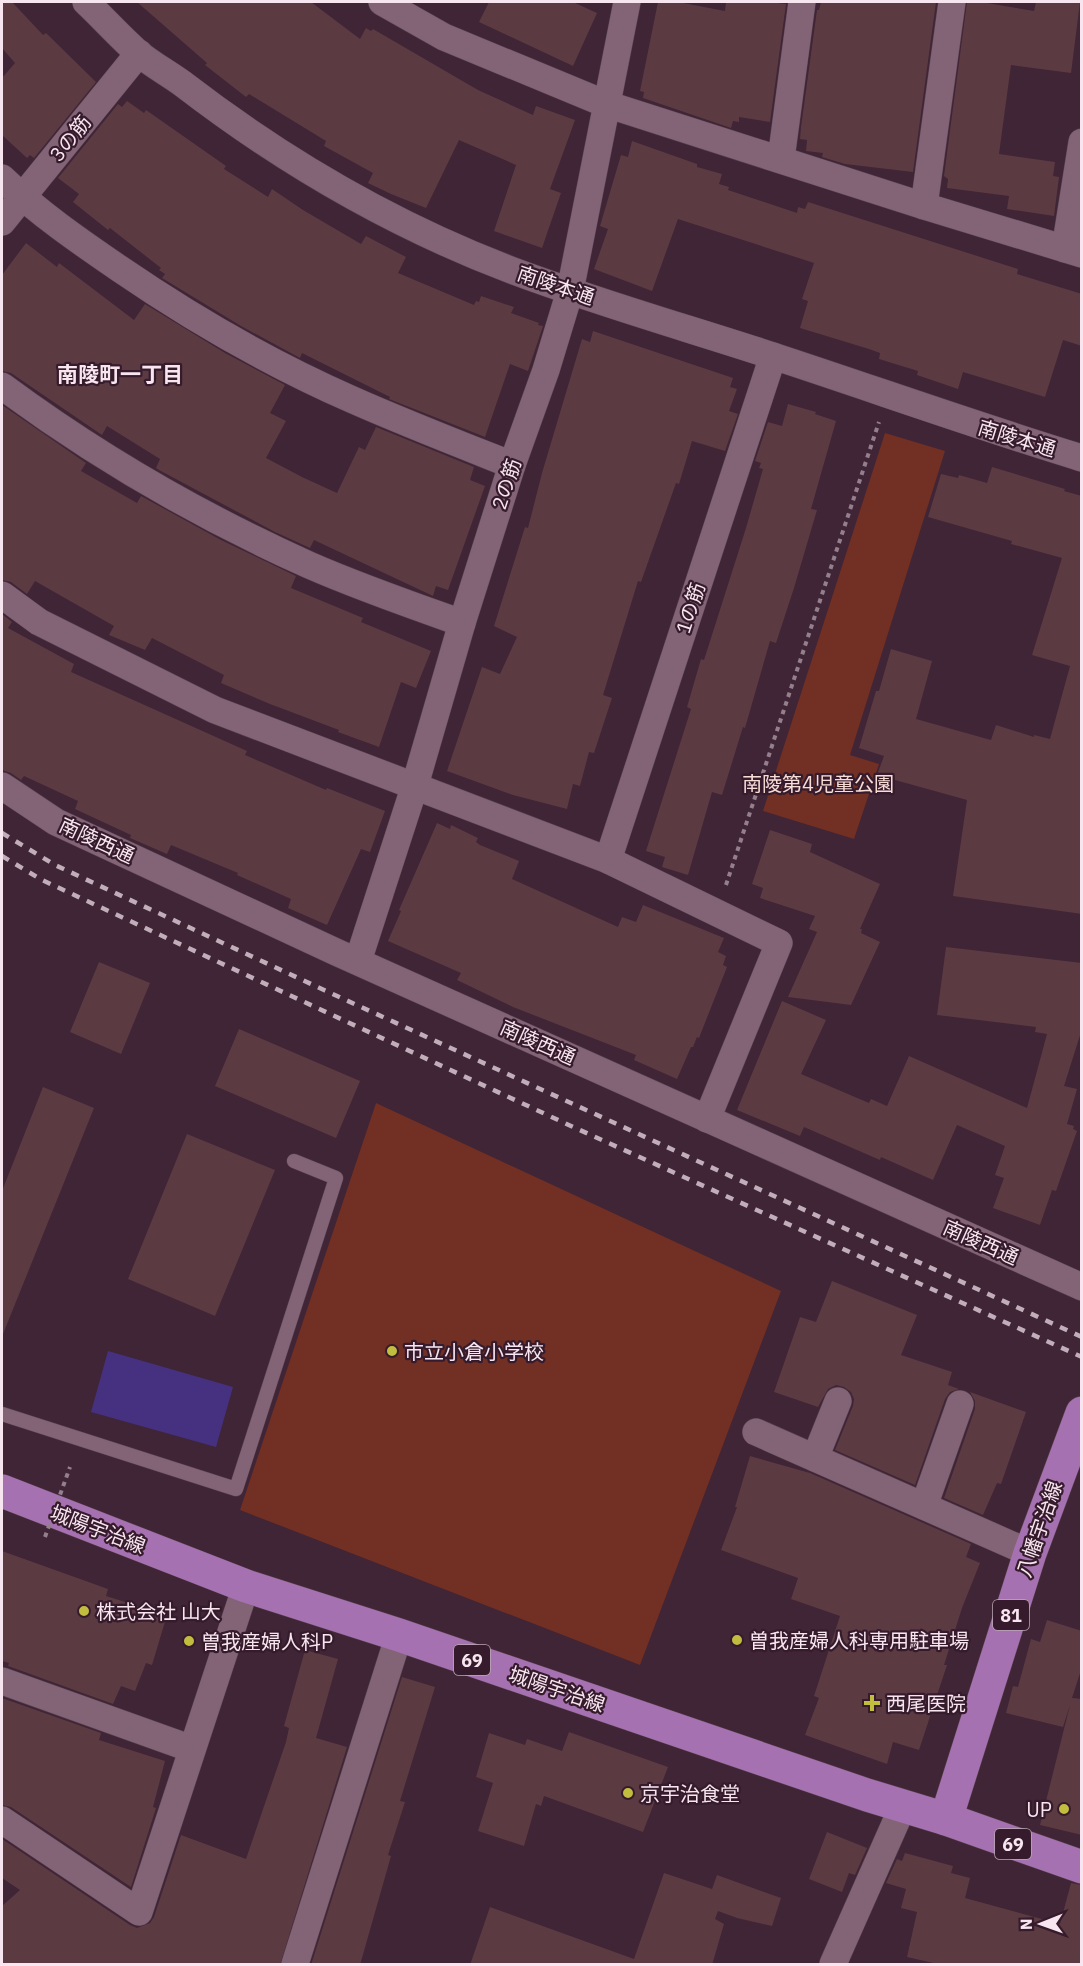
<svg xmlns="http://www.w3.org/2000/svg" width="1083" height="1966" font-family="'IBM Plex Sans','Noto Sans JP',sans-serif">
<rect width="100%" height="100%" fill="#3f2536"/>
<!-- green -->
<g fill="#722f23">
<path d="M885,433L945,451L850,755L879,764L854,839L763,811Z"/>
<path d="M376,1103L781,1291L640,1665L240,1510Z"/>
</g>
<!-- water -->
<path fill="#463180" d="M108,1351L233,1387L216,1447L91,1412Z"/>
<!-- building -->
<g fill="#5c3a41">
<path d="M2,2H12L43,35L46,33L96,82L34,158L30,155L27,158L2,135V78L15,63L2,48Z"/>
<path d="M137,2H311L360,39L366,28L371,31L373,29L478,90L533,115L536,106L575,120L550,189L561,193L542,248L494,231L516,165L459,140L426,208L391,194L368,183L373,173L324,146L326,141L249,94L246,97L205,65L207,63Z"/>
<path d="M489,2H573L597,13L573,66L479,22Z"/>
<path d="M658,2H678L725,11L726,2H769L786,4L770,122L739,117V122L733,121L731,128L643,98L644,92L640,91Z"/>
<path d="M821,2H936L913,172L845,164L822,157L823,153L806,151L807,140L800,139L801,127L817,10H819Z"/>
<path d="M967,2H981L1034,11L1036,2H1080L1071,73L1011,65L999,154L1055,162L1053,176L1059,177L1054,216L1007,209L1009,196L947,188L948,179L944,176Z"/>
<path d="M127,101L144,113L146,110L226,166L224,169L268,197L272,189L303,210L361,244L366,236L406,257L398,273L474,305L476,301L479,302L481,296L514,307L511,313L539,323L538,325L543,326L528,371L510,364L485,437L389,399L390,397L302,353L300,358L241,326L162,278L165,274L159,270L161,268L110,228L108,230L73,202L79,194L58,178L118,104L122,107Z"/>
<path d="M632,141L697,164V167L722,174L719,184L729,187L728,190L797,213L798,207L805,209L808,202L1018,269L1017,274L1082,294V346L1063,340L1045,397L963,372L958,389L917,375L918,371L879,359L880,353L869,349L800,328L808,301L802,299L814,263L678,219L652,291L594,269L608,229L600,226L621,155L628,157Z"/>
<path d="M26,243L57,267L59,263L134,320L145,304L225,353L285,385L270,413L286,421L266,458L302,477L337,493L359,447L365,450L376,427L474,467L470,480L485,486L448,590L436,586L433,596L314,540L310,548L275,532L159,470L156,468L160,459L107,426L102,435L11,373L2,371V275Z"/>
<path d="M593,331L733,378L730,387L737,389L729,411L738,414L725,451L692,441L679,484L676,483L641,582L638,581L603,695L612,698L594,753L589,752L580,786L573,784L567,809L513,795L447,771L482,667L500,674L517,637L494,626L525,527L528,528L542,473L582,339L590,342Z"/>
<path d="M788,404L816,412L815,414L836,421L811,509L817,510L794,588L776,643L770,641L745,728L743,727L722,795L712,792L688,875L662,867L665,857L646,851L691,709L687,707L701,659L704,660L746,528L763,469L759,468L761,463L755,461L768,422L782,426Z"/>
<path d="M2,405L86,463L81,471L137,503L141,496L221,540L296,576L291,588L363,618L361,622L431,651L416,688L401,682L379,747L338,732L339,730L270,704L221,683L224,675L152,638L145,650L109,635L114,626L35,581L27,594L11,582L2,580Z"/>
<path d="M992,467L1065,489L1064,491L1082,496V914L953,896L967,800L877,775L884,756L859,748L876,691H879L891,649L932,661L916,719L991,740L996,725L1034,737V735L1050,739L1070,666L1032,655L1062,558L1011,544L1012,541L928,517L941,474L958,478L959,475L987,483Z"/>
<path d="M2,614L12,622L8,628L74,664L71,672L247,751L245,755L326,790L327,788L385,811L370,852L361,849L327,925L288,908L291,899L237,875L238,873L171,845L167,854L130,838L131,835L75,809L78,801L24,776L21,780L11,773L2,770Z"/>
<path d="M437,823L450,829L451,825L478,838L476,842L480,845L519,861L512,879L618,927L622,917L636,922L643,905L724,938L718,952L726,956L723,965L727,967L699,1038L697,1037L693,1047H691L677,1079L634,1060L636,1055L513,1007L457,980L461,973L388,941L401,911L399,910Z"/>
<path d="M770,830L812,844L810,852L880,884L860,929H862L861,933L880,942L851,1005L788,997L817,932L809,929L815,916L760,898L763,888L752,884Z"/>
<path d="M946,947L1082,963V1029L1064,1086L1077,1089L1067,1124L1074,1126L1073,1129L1077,1131L1056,1191L1052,1190L1040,1225L993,1208L1004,1178L995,1175L1005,1146L957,1125L933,1180L881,1157L880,1160L804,1127L800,1136L737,1110L782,1001L826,1020L801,1074L869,1103L871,1099L887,1106L909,1056L1027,1108L1047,1034L1035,1032L1036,1027L937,1015Z"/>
<path d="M99,962L150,983L121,1054L70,1032Z"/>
<path d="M239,1029L360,1081L336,1138L215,1086Z"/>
<path d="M43,1087L94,1108L3,1334L2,1191Z"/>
<path d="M187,1134L275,1170L215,1316L128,1279Z"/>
<path d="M832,1281L917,1315L901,1355L952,1372L948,1385L959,1389L950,1392L945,1399L915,1485L835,1450L853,1406L854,1399L851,1392L844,1387L836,1385L828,1389L818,1407L774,1392L800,1317L816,1322Z"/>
<path d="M970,1392L1026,1412L1001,1484L997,1483L983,1515L944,1498L975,1409V1401Z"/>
<path d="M750,1456L810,1473L971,1544L966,1557L980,1563L962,1608L944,1665H947L919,1750L893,1742L887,1764L805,1735L819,1698L814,1696L840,1616L791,1599L798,1578L721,1550L737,1507H735Z"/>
<path d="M2,1551L108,1589L106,1596L167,1615L152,1665L146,1663L135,1691L121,1686L113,1704L8,1666L9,1663L2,1661Z"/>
<path d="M1047,1620L1082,1631V1667L1072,1698L1082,1699V1835L1040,1825L1070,1705L1063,1727L1006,1713L1013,1686L1018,1687L1031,1639L1040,1642Z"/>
<path d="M305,1650L338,1659L316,1738L347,1747L280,1965H2V1906L20,1890L2,1878V1839L130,1925L137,1928L150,1923L154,1917L181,1835L246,1859L286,1742L289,1728L284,1726Z"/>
<path d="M402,1677L435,1687L400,1801L405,1802L388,1855L391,1856L360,1965H311Z"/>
<path d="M2,1698L101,1733L99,1740L165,1761L153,1807L156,1808L131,1887L11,1807L2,1805Z"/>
<path d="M569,1732L668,1767L643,1832L544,1796L541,1806L536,1804L524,1846L478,1831L493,1783L476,1777L489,1733L525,1745L527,1739L562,1751Z"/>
<path d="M827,1832L867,1848L855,1875L849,1873L842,1892L809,1879Z"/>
<path d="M905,1853L953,1866L951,1873L970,1878L965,1898L1060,1924L1071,1883L1082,1885V1965H942L907,1957L917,1912L901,1908L906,1889L886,1883L897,1859L902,1861Z"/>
<path d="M664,1873L712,1889L717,1875L781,1898L772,1926L737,1918L718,1911L715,1919L724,1924L712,1965H470L490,1907L634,1959Z"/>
</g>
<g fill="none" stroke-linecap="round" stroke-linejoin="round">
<!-- lane casing -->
<g stroke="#57414f" stroke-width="15">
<path id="lane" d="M2,1414L236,1489L336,1178L294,1161"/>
</g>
<!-- street casing -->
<g stroke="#57414f" stroke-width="28">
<g id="street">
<path d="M86,2C103,18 119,36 137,52C151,64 168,73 183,84C283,161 393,225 511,270C596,302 684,327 770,355C874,389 977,426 1082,458"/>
<path d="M382,2L444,37L606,104L924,206L1082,254"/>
<path d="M781,159L802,2"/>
<path d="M2,178C37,212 79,241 120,269C193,319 271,364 353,400C405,423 459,444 512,465"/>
<path d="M924,206L952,2"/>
<path d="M2,222L139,53"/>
<path d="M1065,249L1082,142"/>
<path d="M2,386C98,457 200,516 309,565C359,587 411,605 462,623"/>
<path d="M2,595L39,622L215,710L608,860L779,943L707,1119"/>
<path d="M2,786L56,822L336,952L1082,1287"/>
<path d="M608,860L773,356"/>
<path d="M358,961L415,785L462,623L512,465L546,370L570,291L627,2"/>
<path d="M756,1432L1030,1553"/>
<path d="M815,1458L838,1401"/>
<path d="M924,1506L960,1404"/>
<path d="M2,1681L192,1749"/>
<path d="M2,1820L139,1912L246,1586"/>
<path d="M295,1964L399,1635"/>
<path d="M833,1964L903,1806"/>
</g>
</g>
<!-- primary casing -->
<g stroke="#57414f" stroke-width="34">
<g id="primary">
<path d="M2,1491L246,1586L399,1635L867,1795L946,1819L1082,1867"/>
<path d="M946,1819L1030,1553L1082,1413"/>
</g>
</g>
<!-- path -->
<path stroke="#957f8d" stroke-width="4" stroke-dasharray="4.5 4.5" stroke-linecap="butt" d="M726,885L879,422"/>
<!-- lane -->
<use href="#lane" stroke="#836477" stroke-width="14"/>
<!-- street -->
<use href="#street" stroke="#836477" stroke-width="27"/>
<!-- primary -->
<use href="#primary" stroke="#a671b0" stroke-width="33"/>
<!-- rail -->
<g stroke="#c2aeba" stroke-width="4.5" stroke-dasharray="8 8" stroke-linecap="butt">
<path d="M2,833L55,865L324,990L1082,1337"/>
<path d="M2,856L42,880L571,1126L1082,1357"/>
</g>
<!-- path-bridge -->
<path stroke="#957f8d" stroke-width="4" stroke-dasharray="4.5 4.5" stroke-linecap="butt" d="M45,1537L70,1467"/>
</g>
<!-- markers -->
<g fill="#c2bd3f" stroke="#351b2c" stroke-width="2">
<circle cx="392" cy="1351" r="6"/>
<circle cx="84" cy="1611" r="6"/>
<circle cx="737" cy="1640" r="6"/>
<circle cx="189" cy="1641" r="6"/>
<path d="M869 1694h6v6h6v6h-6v6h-6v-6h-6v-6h6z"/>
<circle cx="628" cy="1793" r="6"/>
<circle cx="1064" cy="1809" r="6"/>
</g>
<g text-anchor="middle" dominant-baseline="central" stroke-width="4.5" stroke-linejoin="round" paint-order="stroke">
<!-- shield labels -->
<g fill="#351b2c" stroke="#bda8b4" stroke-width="1.5">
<rect x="993" y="1600" width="36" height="30" rx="4.5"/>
<rect x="454" y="1645" width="36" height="30" rx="4.5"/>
<rect x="995" y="1829" width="36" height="30" rx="4.5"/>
</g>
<g font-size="18" font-weight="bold" fill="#f7e5ef">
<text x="1011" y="1615">81</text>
<text x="472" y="1660">69</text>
<text x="1013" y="1844">69</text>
</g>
<!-- street labels -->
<g font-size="20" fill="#f7e5ef" stroke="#351b2c">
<text transform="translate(70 138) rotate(-51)">3の筋</text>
<text transform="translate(556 285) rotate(19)">南陵本通</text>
<text transform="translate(1017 438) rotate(17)">南陵本通</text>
<text transform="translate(506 484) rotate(-72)">2の筋</text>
<text transform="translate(690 608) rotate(-72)">1の筋</text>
<text transform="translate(97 840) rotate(25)">南陵西通</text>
<text transform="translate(538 1042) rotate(24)">南陵西通</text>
<text transform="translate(981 1242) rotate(24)">南陵西通</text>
<text transform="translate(98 1529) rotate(21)">城陽宇治線</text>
<text transform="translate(1039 1529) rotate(-71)">八幡宇治線</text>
<text transform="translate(557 1689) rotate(19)">城陽宇治線</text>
</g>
<!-- park labels -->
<g font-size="20" fill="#f8dcd6" stroke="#351b2c">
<text x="818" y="783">南陵第4児童公園</text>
</g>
<!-- poi labels -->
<g font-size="20" fill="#f7e5ef" stroke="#351b2c" text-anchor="start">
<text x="404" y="1351">市立小倉小学校</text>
<text x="96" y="1611">株式会社 山大</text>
<text x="749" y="1640">曽我産婦人科専用駐車場</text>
<text x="201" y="1641">曽我産婦人科P</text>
<text x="886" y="1703">西尾医院</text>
<text x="640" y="1793">京宇治食堂</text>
<text x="1052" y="1809" text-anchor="end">UP</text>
</g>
<!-- neighbourhood labels -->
<g font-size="21" font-weight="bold" fill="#f7e5ef" stroke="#351b2c">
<text x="120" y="374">南陵町一丁目</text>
</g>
</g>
<!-- border -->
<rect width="1083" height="1966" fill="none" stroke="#f7e5ef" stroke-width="6"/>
<!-- north arrow -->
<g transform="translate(1041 1924) rotate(269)" stroke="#351b2c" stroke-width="4.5" paint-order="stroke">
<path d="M0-4.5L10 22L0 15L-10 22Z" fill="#f7e5ef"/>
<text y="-9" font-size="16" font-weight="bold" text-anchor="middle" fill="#f7e5ef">N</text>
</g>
</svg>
